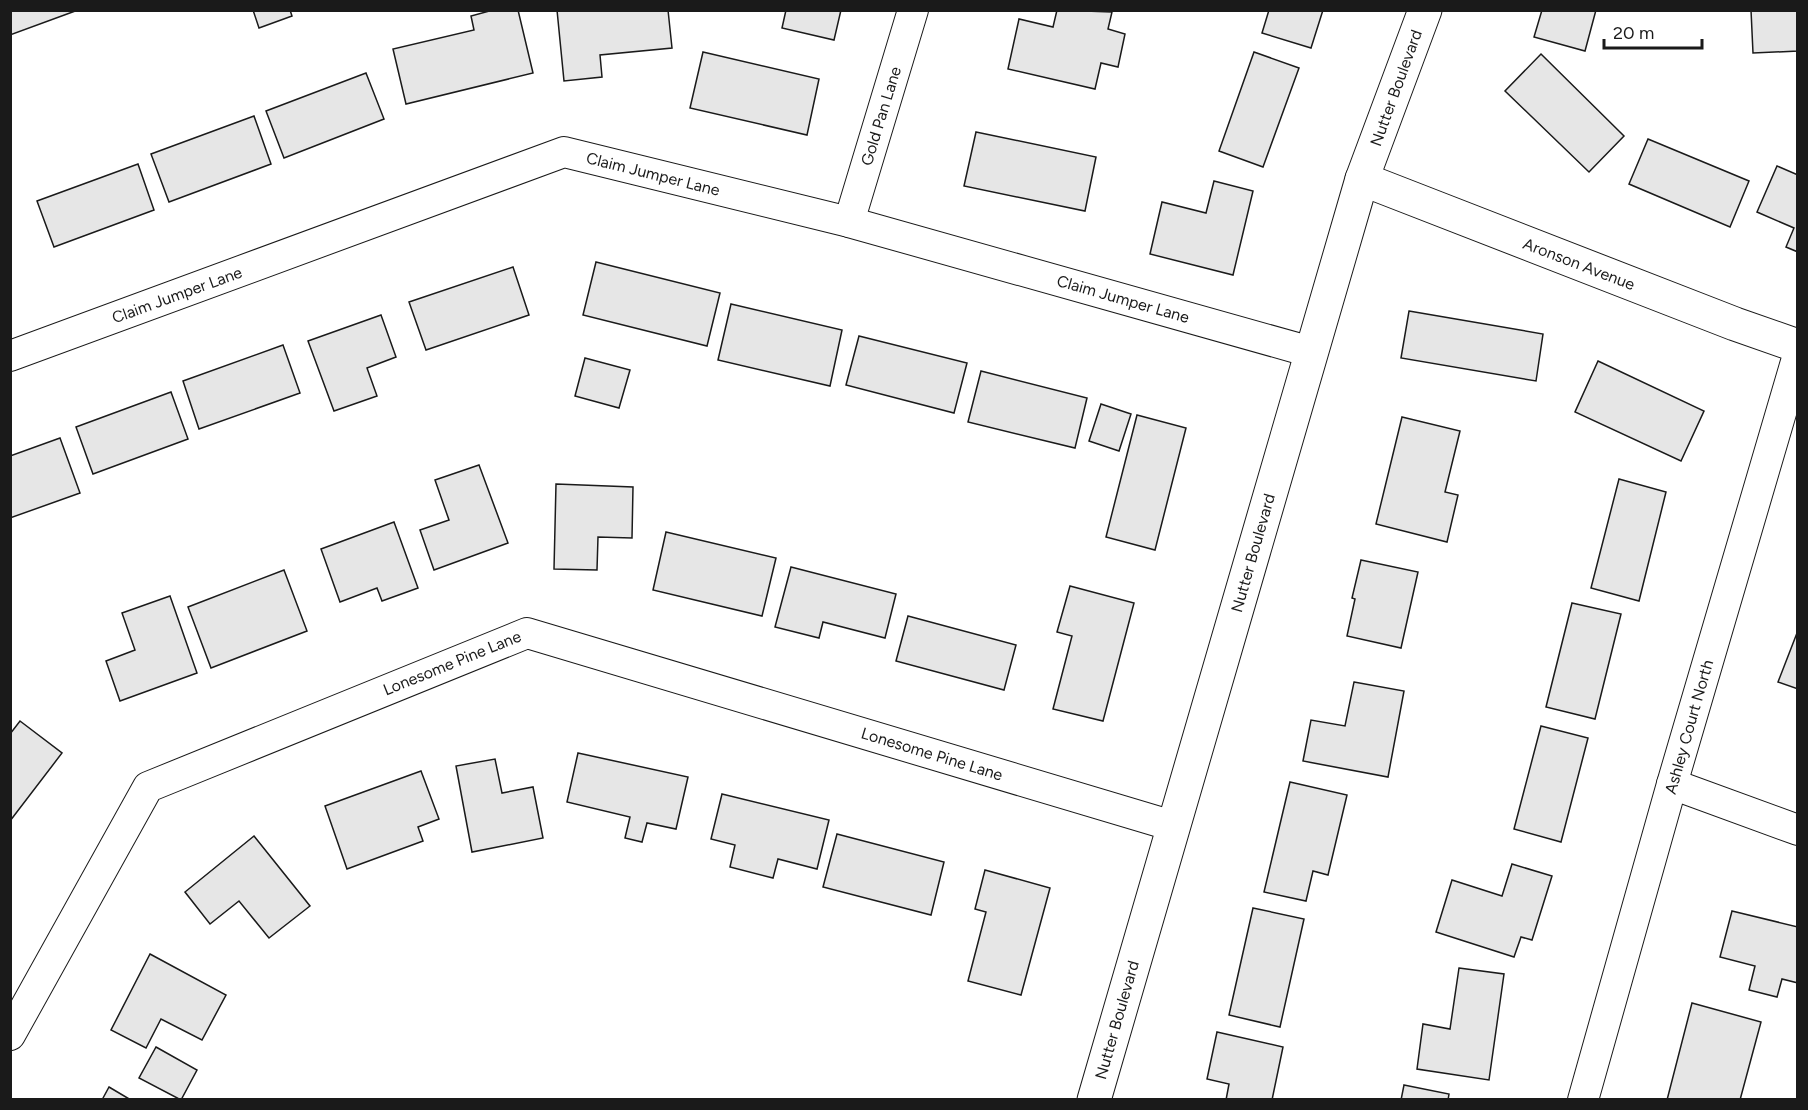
<svg xmlns="http://www.w3.org/2000/svg" width="1808" height="1110" font-family="Figtree,sans-serif">
<rect width="100%" height="100%" fill="#fff"/>
<!-- building -->
<g fill="#e6e6e6" stroke="#1a1a1a" stroke-width="1.5">
<path d="M10,10H78L10,35Z"/>
<path d="M253,10H290L292,16L259,28Z"/>
<path d="M493,10H518L533,73L406,104L393,49L474,30L471,16Z"/>
<path d="M557,10H668L672,48L600,55L602,77L564,81Z"/>
<path d="M786,10H841L834,40L782,28Z"/>
<path d="M1057,10L1112,12L1108,29L1125,34L1118,67L1101,63L1095,89L1008,69L1019,19L1053,27Z"/>
<path d="M1269,10H1323L1311,48L1262,33Z"/>
<path d="M1542,10H1596L1585,51L1534,37Z"/>
<path d="M1751,10H1798V51L1753,53Z"/>
<path d="M703,52L819,79L807,135L690,108Z"/>
<path d="M1254,52L1299,68L1263,167L1219,151Z"/>
<path d="M1541,54L1624,136L1589,172L1505,91Z"/>
<path d="M366,73L384,119L284,158L266,111Z"/>
<path d="M254,116L271,164L169,202L151,154Z"/>
<path d="M976,132L1096,157L1085,211L964,186Z"/>
<path d="M1648,139L1749,181L1730,227L1629,184Z"/>
<path d="M138,164L154,210L54,247L37,201Z"/>
<path d="M1777,166L1798,175V252L1786,247L1794,228L1757,212Z"/>
<path d="M1214,181L1253,191L1233,275L1150,254L1162,202L1206,213Z"/>
<path d="M596,262L720,293L707,346L583,315Z"/>
<path d="M513,267L529,315L426,350L409,302Z"/>
<path d="M731,304L842,330L830,386L718,360Z"/>
<path d="M1409,311L1543,334L1536,381L1401,358Z"/>
<path d="M381,315L396,357L367,368L377,396L334,411L308,341Z"/>
<path d="M859,336L967,363L954,413L846,385Z"/>
<path d="M283,345L300,393L199,429L183,381Z"/>
<path d="M585,358L630,370L619,408L575,396Z"/>
<path d="M1598,361L1704,411L1681,461L1575,412Z"/>
<path d="M981,371L1087,398L1075,448L968,422Z"/>
<path d="M171,392L188,439L93,474L76,427Z"/>
<path d="M1101,404L1131,414L1119,451L1089,441Z"/>
<path d="M1137,415L1186,428L1155,550L1106,537Z"/>
<path d="M1402,417L1460,431L1445,492L1458,495L1447,542L1376,524Z"/>
<path d="M60,438L80,493L10,518V456Z"/>
<path d="M479,465L508,543L434,570L420,530L449,520L435,480Z"/>
<path d="M1619,479L1666,492L1639,601L1591,588Z"/>
<path d="M556,484L633,487L632,538L598,537L597,570L554,569Z"/>
<path d="M394,522L418,588L382,601L377,588L340,602L321,549Z"/>
<path d="M666,532L776,558L762,616L653,590Z"/>
<path d="M1361,560L1418,572L1401,648L1347,636L1355,599L1352,598Z"/>
<path d="M791,567L896,594L885,638L823,622L819,638L775,627Z"/>
<path d="M284,570L307,631L211,668L188,607Z"/>
<path d="M1070,586L1134,603L1103,721L1053,709L1072,636L1057,632Z"/>
<path d="M170,596L197,673L120,701L106,661L135,650L122,613Z"/>
<path d="M1572,603L1621,614L1595,719L1546,707Z"/>
<path d="M908,616L1016,645L1004,690L896,661Z"/>
<path d="M1797,633H1798V689L1778,682Z"/>
<path d="M1354,682L1404,691L1388,777L1303,761L1311,720L1345,726Z"/>
<path d="M20,721L62,753L10,821V734Z"/>
<path d="M1541,726L1588,738L1561,842L1514,829Z"/>
<path d="M578,753L688,777L676,829L647,823L642,842L625,838L630,817L567,802Z"/>
<path d="M495,759L502,793L533,787L543,838L472,852L456,766Z"/>
<path d="M421,771L439,819L418,827L423,841L347,869L325,806Z"/>
<path d="M1290,782L1347,795L1328,875L1313,871L1306,901L1264,892Z"/>
<path d="M722,794L829,820L817,869L778,859L773,878L730,867L735,845L711,839Z"/>
<path d="M837,834L944,862L931,915L823,887Z"/>
<path d="M254,836L310,906L269,938L239,901L210,924L185,892Z"/>
<path d="M1512,864L1552,876L1532,940L1521,937L1514,957L1436,932L1452,880L1502,896Z"/>
<path d="M985,870L1050,888L1021,995L968,981L986,912L975,909Z"/>
<path d="M1253,908L1304,919L1280,1027L1229,1015Z"/>
<path d="M1732,911L1798,927V983L1782,979L1777,997L1749,990L1755,966L1720,957Z"/>
<path d="M150,954L226,995L202,1040L161,1019L146,1048L111,1030Z"/>
<path d="M1459,968L1504,974L1489,1080L1417,1069L1423,1024L1450,1029Z"/>
<path d="M1692,1003L1761,1022L1740,1100H1667Z"/>
<path d="M1217,1032L1283,1047L1272,1100H1226L1229,1084L1207,1079Z"/>
<path d="M156,1047L197,1070L181,1100L139,1078Z"/>
<path d="M1404,1085L1449,1094L1448,1100H1401Z"/>
<path d="M109,1087L131,1100H102Z"/>
</g>
<g fill="none" stroke-linecap="round" stroke-linejoin="round">
<!-- street casing -->
<g stroke="#1a1a1a" stroke-width="32">
<g id="street">
<path d="M849,222L913,10"/>
<path d="M10,356L564,152L849,222L1311,352"/>
<path d="M1672,784L1798,830"/>
<path d="M10,1035L148,787L527,633L1173,826"/>
<path d="M1583,1100L1672,784L1798,355"/>
</g>
</g>
<!-- secondary casing -->
<g stroke="#1a1a1a" stroke-width="35">
<g id="secondary">
<path d="M1362,179L1735,324L1798,346"/>
<path d="M1094,1100L1362,179L1425,10"/>
</g>
</g>
<!-- street -->
<use href="#street" stroke="#fff" stroke-width="30"/>
<!-- secondary -->
<use href="#secondary" stroke="#fff" stroke-width="33"/>
</g>
<g text-anchor="middle" dominant-baseline="central" stroke-width="4.5" stroke-linejoin="round" paint-order="stroke">
<!-- street labels -->
<g font-size="16" fill="#1a1a1a" stroke="#fff">
<text transform="translate(1396 88) rotate(-70)">Nutter Boulevard</text>
<text transform="translate(881 116) rotate(-73)">Gold Pan Lane</text>
<text transform="translate(653 174) rotate(14)">Claim Jumper Lane</text>
<text transform="translate(1579 264) rotate(21)">Aronson Avenue</text>
<text transform="translate(177 295) rotate(-20)">Claim Jumper Lane</text>
<text transform="translate(1123 299) rotate(16)">Claim Jumper Lane</text>
<text transform="translate(1253 553) rotate(-74)">Nutter Boulevard</text>
<text transform="translate(452 663) rotate(-22)">Lonesome Pine Lane</text>
<text transform="translate(1689 727) rotate(-74)">Ashley Court North</text>
<text transform="translate(932 754) rotate(17)">Lonesome Pine Lane</text>
<text transform="translate(1117 1020) rotate(-74)">Nutter Boulevard</text>
</g>
</g>
<!-- border -->
<rect width="1808" height="1110" fill="none" stroke="#1a1a1a" stroke-width="24"/>
<!-- scale -->
<path d="M1604 39v9h98v-9" fill="none" stroke="#1a1a1a" stroke-width="3"/>
<text x="1613" y="39" font-size="18" fill="#1a1a1a" stroke="#ffffff" stroke-width="4.5" paint-order="stroke">20 m</text>
</svg>
